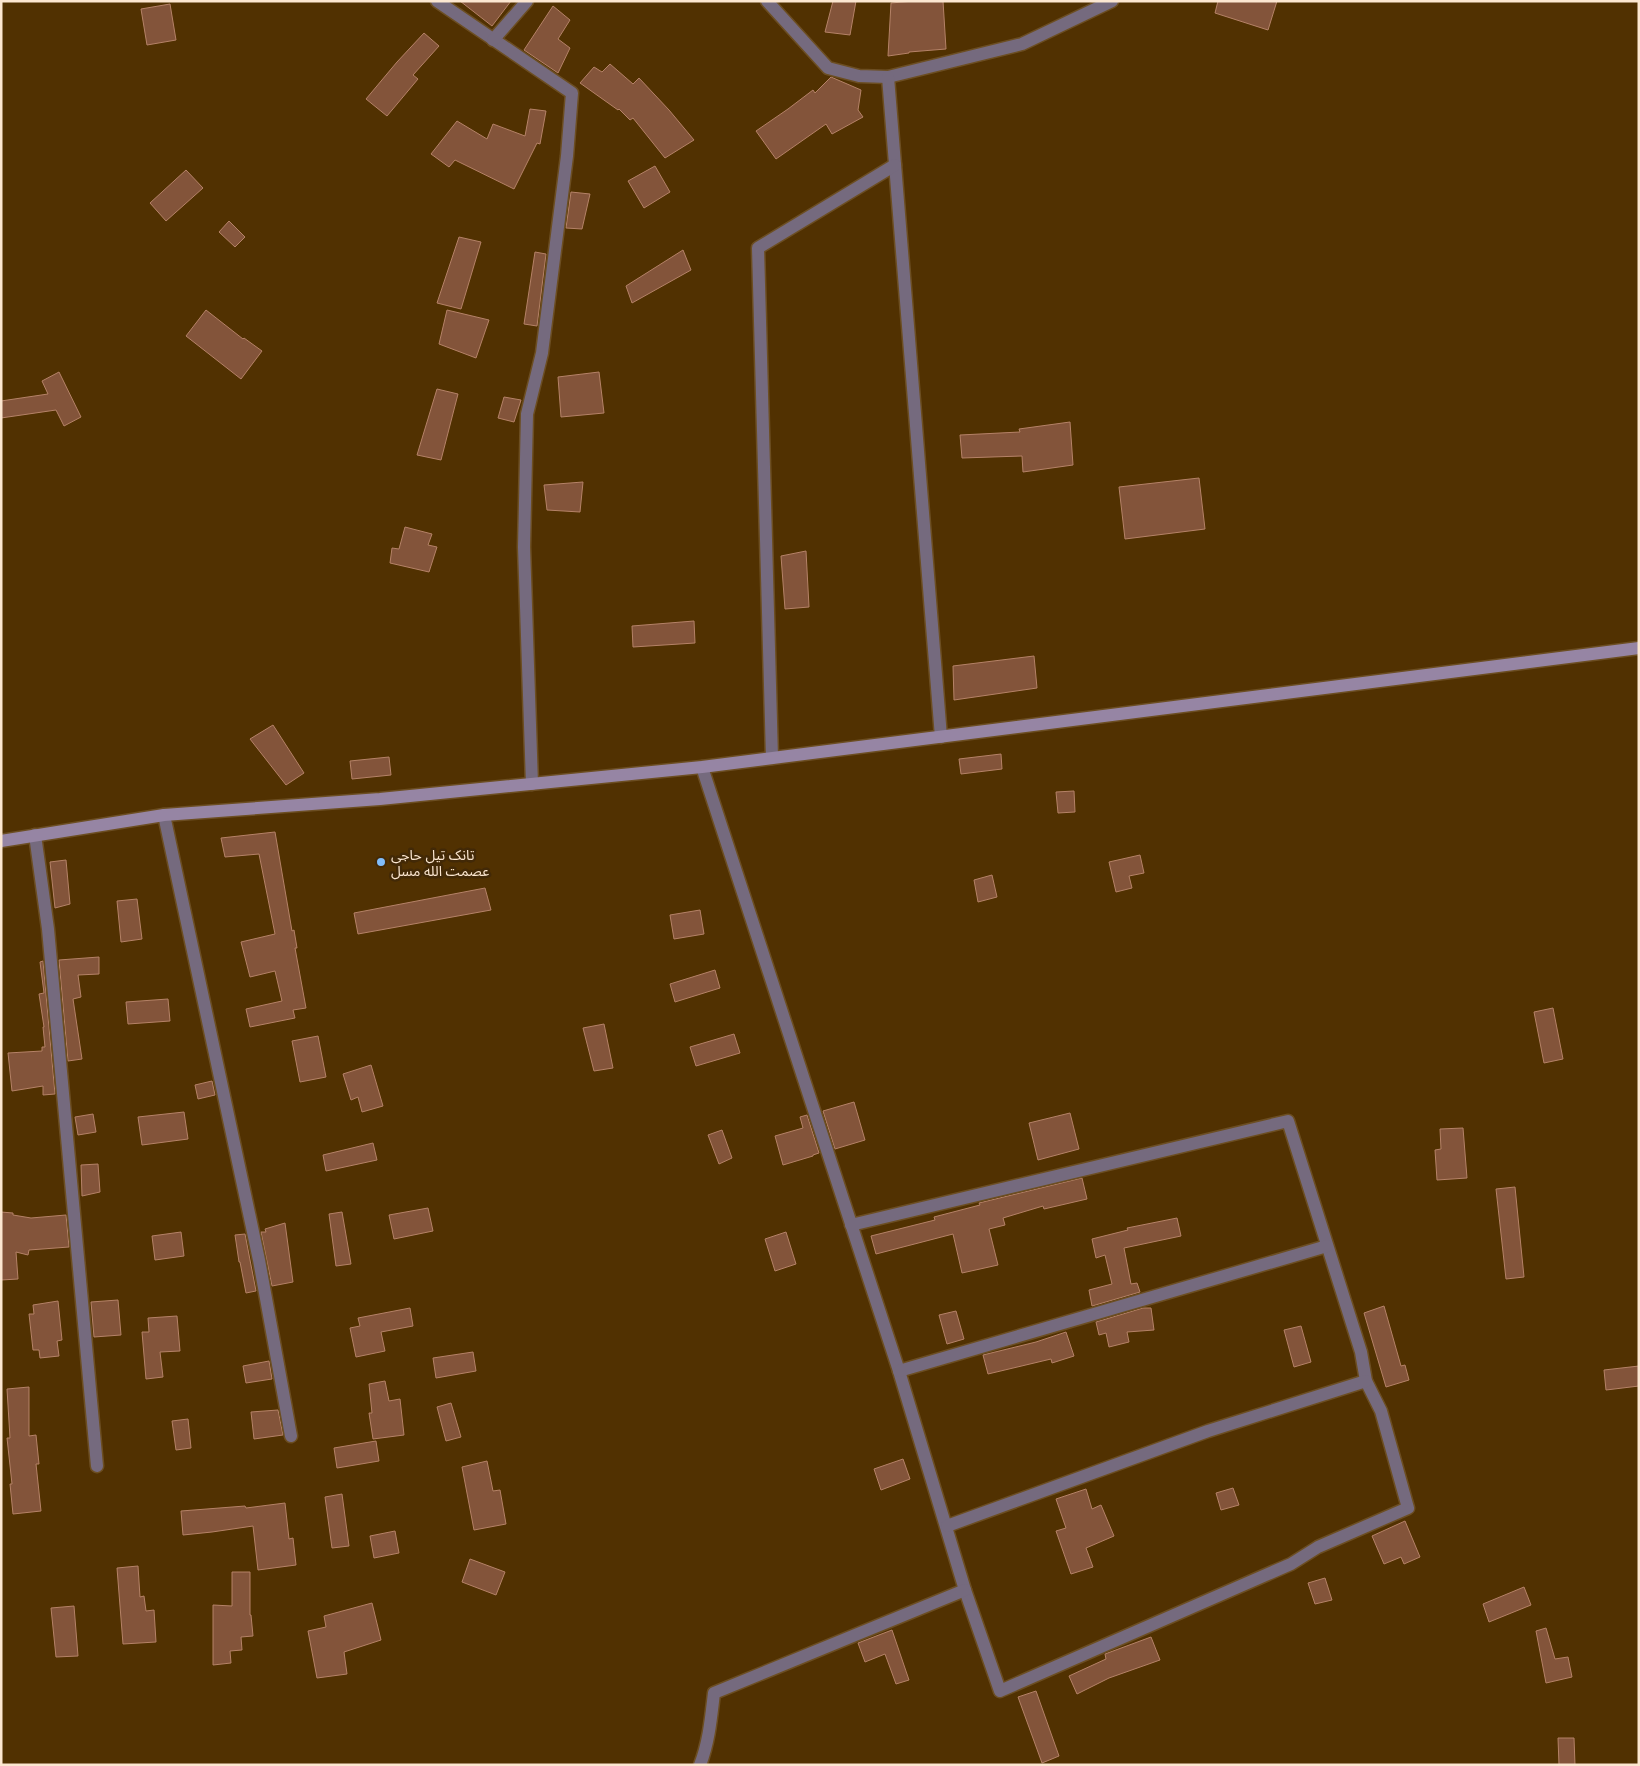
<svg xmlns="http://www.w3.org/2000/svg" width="1640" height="1766" font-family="Lato,'Noto Sans Arabic',sans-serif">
<rect width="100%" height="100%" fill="#513101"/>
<!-- building -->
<g fill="#83543a" stroke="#b58267">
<path d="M460,1H511L492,26Z"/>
<path d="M833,1H856L850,35L825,32Z"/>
<path d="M914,1H943L946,49L909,52V53L888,56L891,3Z"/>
<path d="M1218,1H1277L1268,30L1215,13Z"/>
<path d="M170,4L176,40L147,45L141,9Z"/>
<path d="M553,6L570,20L558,39L570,48L558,73L524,50Z"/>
<path d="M424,33L439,46L413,75L418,79L387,116L366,99L397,62Z"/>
<path d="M610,64L633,84L639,78L669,110L694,140L665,158L633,118L630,120L619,109L618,110L580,83L594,67L602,72Z"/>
<path d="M831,77L861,90L858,110L863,117L832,134L826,124L776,159L756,131L788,109L813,90L815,93Z"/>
<path d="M530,109L546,111L540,144L537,143L514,189L455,160L449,167L431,154L457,121L487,139L493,124L525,136Z"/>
<path d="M655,166L670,192L644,208L628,181Z"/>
<path d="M186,170L203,188L166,221L150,203Z"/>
<path d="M571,192L590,194L582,229L566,228Z"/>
<path d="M229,221L245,237L235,247L219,232Z"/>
<path d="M459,237L481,242L461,309L437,303Z"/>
<path d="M683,250L691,270L632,303L626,286Z"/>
<path d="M535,252L546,254L537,326L524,324Z"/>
<path d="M206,310L243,339L244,338L262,351L241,379L186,336Z"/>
<path d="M447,310L489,320L476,358L439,344Z"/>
<path d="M59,372L81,417L64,426L56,410L1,418V401L48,394L42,381Z"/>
<path d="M599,372L604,413L561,417L558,377Z"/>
<path d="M437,389L458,394L441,460L417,455Z"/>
<path d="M504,397L521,400L514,422L498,418Z"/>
<path d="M1070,422L1073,465L1023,472L1022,456L962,458L960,435L1020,432L1019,429Z"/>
<path d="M1199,478L1205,529L1125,539L1119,487Z"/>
<path d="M583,482L580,512L547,510L544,485Z"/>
<path d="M405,527L432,534L428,545L437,547L429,572L390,563L392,548L399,549Z"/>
<path d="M806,551L809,607L785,609L781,556Z"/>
<path d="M694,621L695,643L633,647L632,626Z"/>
<path d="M1034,656L1037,688L954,700L953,666Z"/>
<path d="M273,725L304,773L286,785L250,739Z"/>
<path d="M1001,754L1002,769L961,774L959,759Z"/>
<path d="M389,757L391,775L352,779L350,761Z"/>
<path d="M1074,791L1075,812L1058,813L1056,792Z"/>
<path d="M275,832L292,931L294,930L297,948H295L306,1008L293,1010L295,1018L250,1027L246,1009L282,1001L275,971L250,977L241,942L275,934L259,854L225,857L221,838Z"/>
<path d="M1140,855L1144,873L1129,876L1132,888L1116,892L1109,862Z"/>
<path d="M66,860L70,904L55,908L50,862Z"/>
<path d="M992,875L997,897L978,902L974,880Z"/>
<path d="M485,888L491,910L358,934L354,913Z"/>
<path d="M137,899L142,939L121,942L117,901Z"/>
<path d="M700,910L704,934L674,939L670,915Z"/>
<path d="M99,957V974L78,975L81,997L73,999L82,1059L68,1061L59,960Z"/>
<path d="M43,961L55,1094L43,1095V1086L12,1091L8,1053L42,1051V1047H45L43,1027H44L39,994L44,993L40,962Z"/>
<path d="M715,970L720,988L675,1002L670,984Z"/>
<path d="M168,999L170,1021L128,1024L126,1002Z"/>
<path d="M1553,1008L1563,1059L1544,1063L1534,1012Z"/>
<path d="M604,1024L613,1068L594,1071L583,1028Z"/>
<path d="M734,1034L740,1053L696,1066L690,1047Z"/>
<path d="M318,1036L326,1077L300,1082L292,1041Z"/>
<path d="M371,1065L383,1106L362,1112L358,1097L351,1100L343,1074Z"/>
<path d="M212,1081L215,1095L198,1099L195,1085Z"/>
<path d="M854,1102L865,1140L835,1149L823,1111Z"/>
<path d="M184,1112L188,1139L142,1145L138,1117Z"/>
<path d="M1070,1113L1079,1149L1038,1160L1029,1123Z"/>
<path d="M93,1114L96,1132L78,1135L75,1117Z"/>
<path d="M807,1115L819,1153L813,1155V1156L783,1165L775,1136L803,1128L800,1117Z"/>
<path d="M1463,1128L1467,1178L1437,1180L1435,1150L1441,1149L1440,1129Z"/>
<path d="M722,1130L732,1158L719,1164L708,1135Z"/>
<path d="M373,1143L377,1160L326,1171L323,1155Z"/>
<path d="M98,1164L100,1192L82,1196L81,1165Z"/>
<path d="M1082,1178L1087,1199L1044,1209L1043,1206L1003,1218L1005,1225L989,1229L998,1265L962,1273L953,1234L876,1254L871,1236L935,1220L934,1217L980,1205L979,1203Z"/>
<path d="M1515,1187L1524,1277L1506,1279L1496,1189Z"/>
<path d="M428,1208L433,1231L394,1239L389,1215Z"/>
<path d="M1,1212L13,1213V1215L31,1218L66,1215L69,1247L29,1250L28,1255L16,1252L18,1279L1,1280Z"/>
<path d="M342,1212L351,1264L336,1266L329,1214Z"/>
<path d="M1177,1218L1181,1236L1124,1248L1131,1284L1137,1283L1140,1292L1092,1306L1089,1290L1112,1284L1105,1255L1096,1258L1092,1239L1128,1230L1127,1228Z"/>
<path d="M285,1223L293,1282L272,1286L261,1232H266L265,1229Z"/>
<path d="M181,1232L184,1256L155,1260L152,1236Z"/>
<path d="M786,1232L796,1264L775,1271L765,1239Z"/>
<path d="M245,1234L256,1291L246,1293L240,1262H239L235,1235Z"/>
<path d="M118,1300L121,1335L94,1337L91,1302Z"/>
<path d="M58,1301L62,1340L57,1341L59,1356L40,1358L39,1350H33L29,1314H34L33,1305Z"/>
<path d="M1384,1306L1401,1366L1405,1365L1409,1380L1386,1387L1364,1313Z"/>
<path d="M410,1308L413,1326L381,1332L385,1351L356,1357L350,1328L360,1326L358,1318Z"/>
<path d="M1143,1308H1151L1154,1330L1127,1332L1129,1342L1109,1347L1106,1333L1099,1335L1096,1322Z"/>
<path d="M956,1311L964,1339L947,1344L939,1315Z"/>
<path d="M177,1316L180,1351L160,1352L163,1377L146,1379L142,1332H149L148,1318Z"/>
<path d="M1301,1326L1311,1362L1294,1367L1284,1330Z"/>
<path d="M1066,1332L1074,1356L1052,1363L1051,1359L988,1374L983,1355L1036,1342Z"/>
<path d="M473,1352L476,1371L436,1378L433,1358Z"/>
<path d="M269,1361L272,1379L246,1383L243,1366Z"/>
<path d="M1639,1366V1386L1606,1390L1604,1370Z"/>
<path d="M385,1381L389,1401L400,1399L404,1435L373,1439L369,1413H372L369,1384Z"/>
<path d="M29,1387V1436L36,1435L39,1464H36L41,1511L13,1514L10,1484H12L7,1438H10L7,1389Z"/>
<path d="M451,1403L461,1437L446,1441L437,1407Z"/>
<path d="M278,1410L283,1435L254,1439L251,1412Z"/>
<path d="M188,1419L191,1448L176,1450L172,1421Z"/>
<path d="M376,1441L379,1461L337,1468L334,1448Z"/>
<path d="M903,1459L910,1479L881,1490L874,1469Z"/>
<path d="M487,1461L493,1491L500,1490L506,1524L474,1530L462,1467Z"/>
<path d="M1233,1488L1239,1505L1221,1510L1216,1493Z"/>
<path d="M1086,1489L1092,1509L1101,1505L1114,1536L1086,1548L1093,1567L1071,1574L1056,1531L1066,1528L1056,1499Z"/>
<path d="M342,1494L349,1546L332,1548L325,1497Z"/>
<path d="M285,1503L289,1539L293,1538L296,1565L258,1570L253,1526L212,1532L183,1535L181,1511L245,1506L246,1508Z"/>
<path d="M1405,1521L1420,1557L1404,1564L1401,1557L1384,1564L1372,1536Z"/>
<path d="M395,1531L399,1553L374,1558L370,1536Z"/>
<path d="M470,1559L505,1572L496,1595L462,1582Z"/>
<path d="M138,1566L140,1597L144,1596L146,1611L154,1610L156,1642L123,1644L117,1568Z"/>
<path d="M232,1572H250V1615H251L253,1636L241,1637L242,1650L230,1651L231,1663L213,1665V1605L232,1606Z"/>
<path d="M1325,1578L1332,1600L1315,1604L1308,1583Z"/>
<path d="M1524,1587L1531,1605L1489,1622L1483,1604Z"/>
<path d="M372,1603L381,1640L344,1652L347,1674L317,1678L308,1631L326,1627L324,1616Z"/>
<path d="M74,1606L78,1656L56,1657L51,1608Z"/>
<path d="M1546,1628L1555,1659L1568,1657L1572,1677L1546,1683L1536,1631Z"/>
<path d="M892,1630L909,1680L896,1684L885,1654L865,1662L858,1643Z"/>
<path d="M1151,1637L1160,1660L1109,1678L1077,1694L1069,1676L1106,1659L1105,1654Z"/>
<path d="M1036,1691L1059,1756L1042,1763L1018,1697Z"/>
<path d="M1558,1738H1574L1575,1765H1559Z"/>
</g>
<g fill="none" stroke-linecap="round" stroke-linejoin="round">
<!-- minor casing -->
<g stroke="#6c4e22" stroke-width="15">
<g id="minor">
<path d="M437,1L572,93L567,156L542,353L527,414L524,547L532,784"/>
<path d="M767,1L828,68L859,76L888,77L1022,44L1112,1"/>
<path d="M493,40L527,1"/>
<path d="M888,77L941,737"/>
<path d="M772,758L758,248L895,165"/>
<path d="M702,767L899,1371L965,1590L1000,1691L1291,1564L1318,1547L1408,1508L1381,1411L1366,1381L1361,1352L1288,1121L851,1225"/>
<path d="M164,815L259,1260L291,1436"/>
<path d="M35,835L48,929L97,1466"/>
<path d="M899,1371L1327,1246"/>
<path d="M947,1526L1208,1431L1366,1381"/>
<path d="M700,1765C709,1742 711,1718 714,1693L965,1590"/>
</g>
</g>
<!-- secondary casing -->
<g stroke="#6c4e22" stroke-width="15">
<path id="secondary" d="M1,841L164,815L380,799L702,767L1639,648"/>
</g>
<!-- minor -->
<use href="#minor" stroke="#756a7e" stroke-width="12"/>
<!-- secondary -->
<use href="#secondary" stroke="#9685a4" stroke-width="12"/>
</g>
<!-- markers -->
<circle fill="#81bdfa" stroke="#422907" stroke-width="2" cx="381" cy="862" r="5"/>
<g text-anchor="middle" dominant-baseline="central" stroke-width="5" stroke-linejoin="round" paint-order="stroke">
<!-- poi labels -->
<g font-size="14" fill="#fce7d1" stroke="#422907" text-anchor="start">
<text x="391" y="854">تانک تیل حاجی<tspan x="391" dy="16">عصمت الله مسل</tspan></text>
</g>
</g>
<!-- border -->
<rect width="1640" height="1766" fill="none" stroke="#fce7d1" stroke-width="5"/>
</svg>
